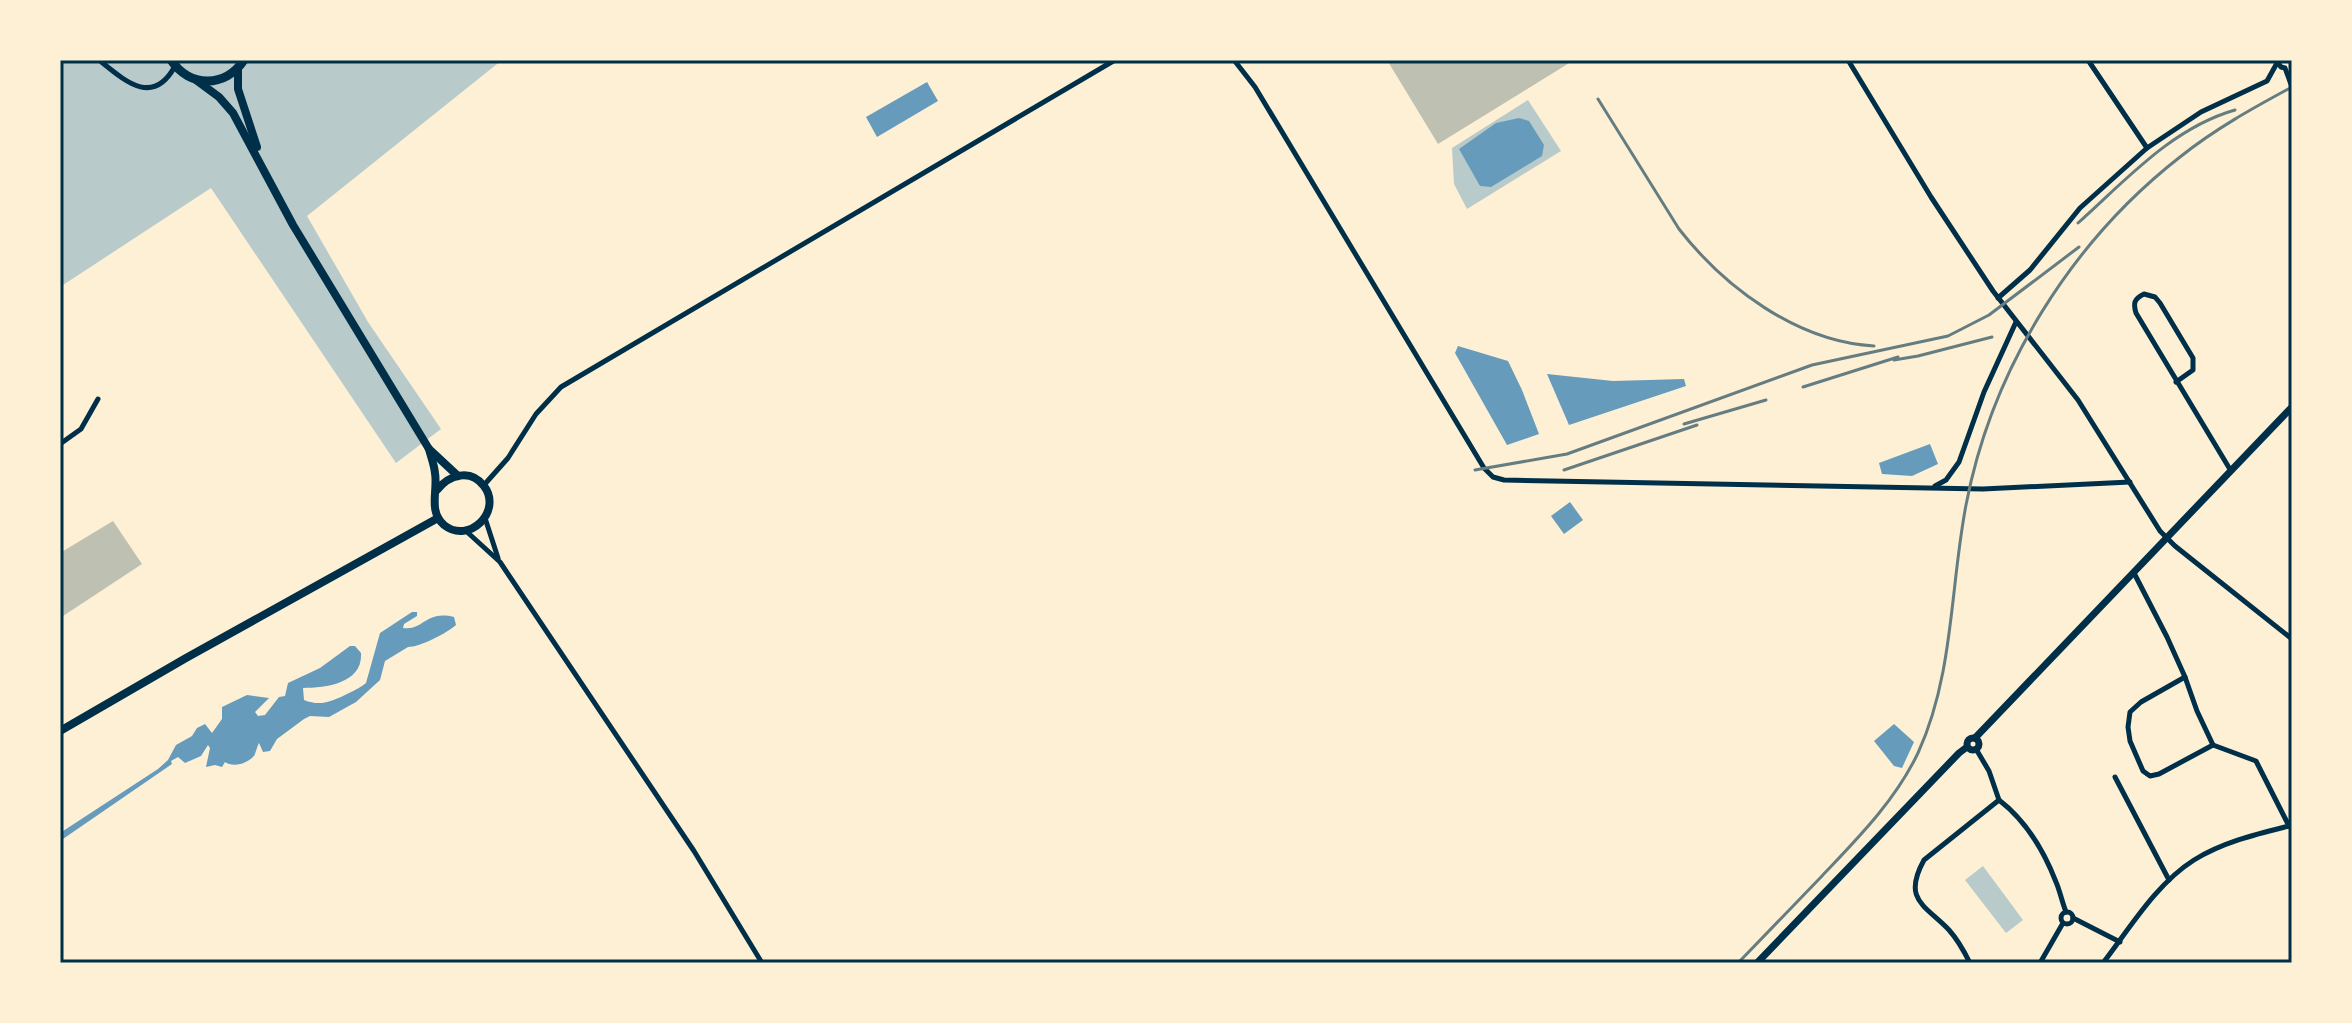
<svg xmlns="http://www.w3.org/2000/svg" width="2352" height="1023" font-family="Figtree,sans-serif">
<rect width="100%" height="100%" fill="#fdf0d5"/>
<!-- green -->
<g fill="#b9caca">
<path d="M60,60H502L307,216L368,322L441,429L396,463L211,188L60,287Z"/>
<path d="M1528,100L1561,151L1467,209L1454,184L1452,148Z"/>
<path d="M1983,866L2023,920L2006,933L1965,880Z"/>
</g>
<!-- water -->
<g fill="#669bbc">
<path d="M927,82L938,101L877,137L866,117Z"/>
<path d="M1519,118L1529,121L1544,145L1542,156L1491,187L1480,186L1459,149L1496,123Z"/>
<path d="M1458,346L1508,361L1522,390L1539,434L1507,445L1455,353Z"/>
<path d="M1547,374L1613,381L1684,379L1686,386L1569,425Z"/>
<path d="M1930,444L1938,464L1912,476L1882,474L1879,463Z"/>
<path d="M1570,502L1583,520L1564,534L1551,516Z"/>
<path d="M412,612H417V616L404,624L403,628C424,631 425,610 454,617L456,625C447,633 420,647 408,647L385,661L380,680L356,702L329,717L310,716L304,719L277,739L270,751L263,752L259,743C258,744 255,755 254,756C246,765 232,767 225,762L222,767L215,765L206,767L210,748L208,745L201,756L185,763L178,757L171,761L172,764L60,841V833L158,769L168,760L176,745L192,736L197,728L205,724L212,733L222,719V707L247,695L269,698L255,712L258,716L265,715L279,697L285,696L288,683L320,668L350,646H355L361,653C363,683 327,688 303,688L304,700C321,707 333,701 349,693C355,690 360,688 366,683L380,633Z"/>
<path d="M1894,724L1914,742L1902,768L1894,766L1874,741Z"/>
</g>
<!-- building -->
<g fill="#bec0b2">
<path d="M1387,60H1574L1438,144Z"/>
<path d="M113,521L142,564L60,618V553Z"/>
</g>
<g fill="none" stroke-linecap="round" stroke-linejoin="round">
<!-- minor -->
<g stroke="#003049" stroke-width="5">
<path d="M99,60C125,81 153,107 175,66"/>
<path d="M1234,60L1255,87L1484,468L1493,477L1504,480L1983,489L2130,482"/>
<path d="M1848,60L1931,197L1993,291L2078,400L2160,531L2175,546L2292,639"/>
<path d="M2088,60L2147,148"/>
<path d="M2276,60L2281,67L2285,68L2292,87"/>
<path d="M1998,298L2030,270L2080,208L2147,148L2201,112L2267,81L2277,63"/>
<path d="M2176,382L2193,370V358L2160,303L2155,297L2144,294C2134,299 2133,303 2136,313L2231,471"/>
<path d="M60,444L81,429L98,399"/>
<path d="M484,485L508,458L536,414L561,387L1115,60"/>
<path d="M1935,486L1946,480L1959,462L1984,392L2016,322"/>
<path d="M485,518L498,558"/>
<path d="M466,531L500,562L694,851L762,963"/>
<path d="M2134,573L2167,637L2185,677L2197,711L2213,745L2256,761L2289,826"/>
<path d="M2185,677L2141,702L2130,712L2128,727L2130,741L2143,771L2150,776L2159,774L2213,745"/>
<path d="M1976,749L1989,771L1999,800"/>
<path d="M2115,777L2169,880"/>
<circle cx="2067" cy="918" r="6"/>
<path d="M2073,918L2120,942"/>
<path d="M1970,963C1964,951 1958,940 1949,930C1925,905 1902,900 1924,860L1999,800C2025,820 2044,851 2056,882C2060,891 2062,902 2066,912"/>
<path d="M2040,963L2063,923"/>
<path d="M2103,963C2130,928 2156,884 2194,860C2223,842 2257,834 2289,826"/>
</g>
<!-- tertiary -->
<g stroke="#003049" stroke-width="7">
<circle cx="1973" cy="744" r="6"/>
<path d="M1975,738L2292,407"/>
<path d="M1757,963L1959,753L1967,747"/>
</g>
<!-- secondary -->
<g stroke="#003049" stroke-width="8">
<path d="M238,68V89L257,147"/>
<path d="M196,80L219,97L233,113L293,225L429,449C431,457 434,464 435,473C438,491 428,511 444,525C469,545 503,511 484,486C470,468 449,475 437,490"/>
<path d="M429,449L458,476"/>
<path d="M60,731L186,658L438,518"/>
</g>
<!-- primary -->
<path stroke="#003049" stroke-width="9" d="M171,60C190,88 225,88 244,60"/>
<!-- rail -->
<g stroke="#657d81" stroke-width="3">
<path d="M1598,99L1679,229C1725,288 1798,342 1874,346"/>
<path d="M2078,223C2126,180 2172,128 2235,110"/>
<path d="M1894,360L1918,356L1992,337"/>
<path d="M1803,387L1898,357"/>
<path d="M1684,424L1766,400"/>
<path d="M1475,470L1567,454L1812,365L1948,336L1989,315L2079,247"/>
<path d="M1564,470L1697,425"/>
<path d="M1738,963C1766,934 1794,905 1822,876C1858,838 1895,801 1918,753C1954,674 1950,588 1966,505C1992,369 2071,242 2180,157C2215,129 2253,108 2292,87"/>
</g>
</g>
<!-- border -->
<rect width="2352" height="1023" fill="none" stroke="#fdf0d5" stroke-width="124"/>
<rect x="62" y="62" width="2228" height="899" fill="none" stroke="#003049" stroke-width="3"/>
</svg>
